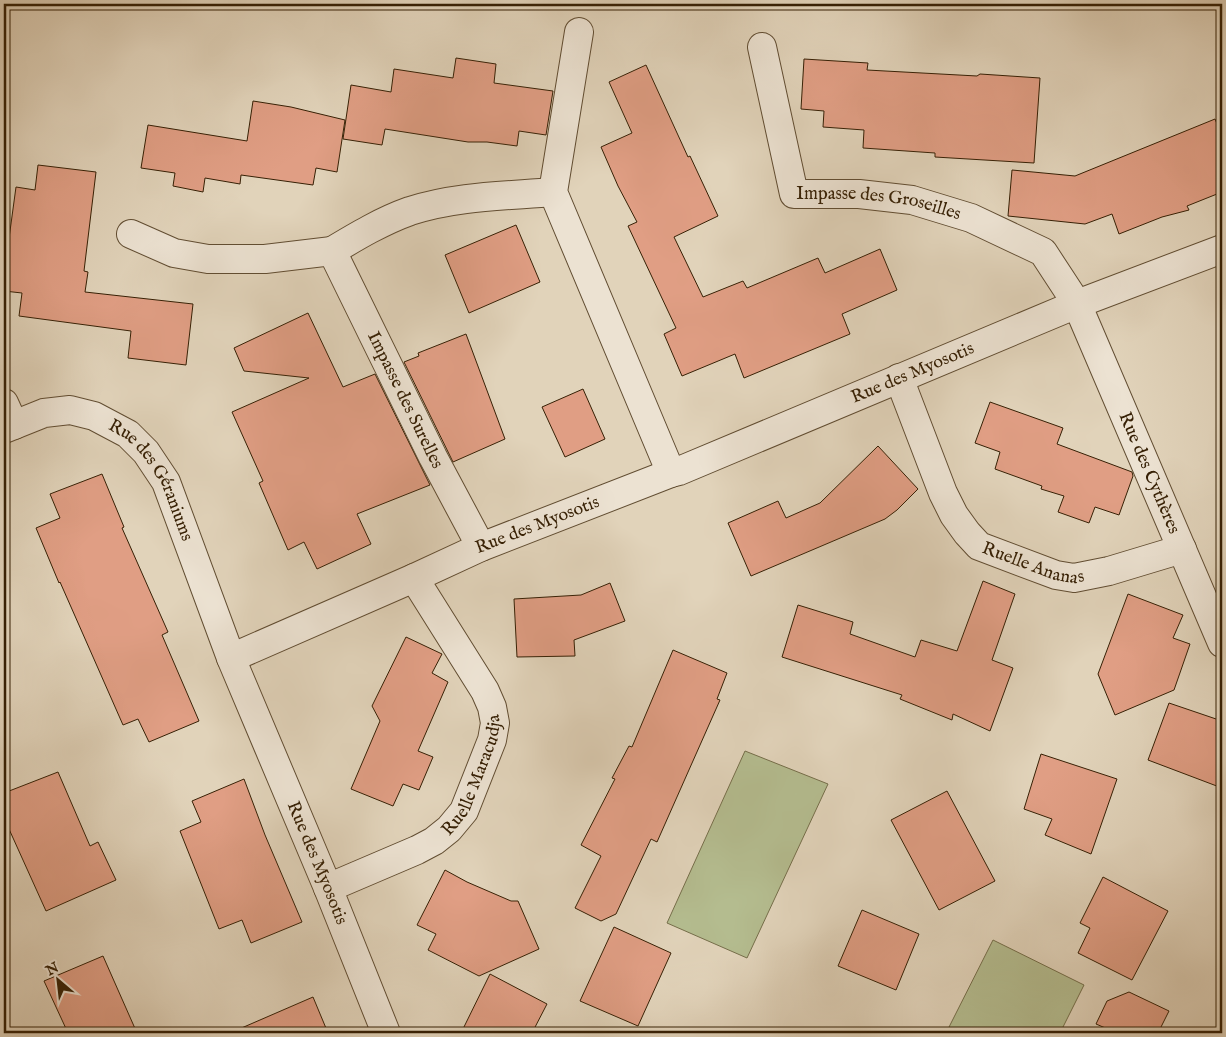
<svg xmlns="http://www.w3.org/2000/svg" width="1226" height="1037" font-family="'IM FELL English',serif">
<rect width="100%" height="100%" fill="#e1d3ba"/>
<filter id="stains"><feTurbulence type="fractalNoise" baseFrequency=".004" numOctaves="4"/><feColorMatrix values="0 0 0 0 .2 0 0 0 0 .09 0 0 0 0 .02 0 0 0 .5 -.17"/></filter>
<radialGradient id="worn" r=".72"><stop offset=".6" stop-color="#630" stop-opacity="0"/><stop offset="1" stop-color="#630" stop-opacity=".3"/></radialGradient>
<!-- green -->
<g fill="#b4bc8f" stroke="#756e4a">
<path d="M745,751L828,784L747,958L667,923Z"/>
<path d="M993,940L1084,985L1060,1033H946Z"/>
</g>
<!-- building -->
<g fill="#e09e84" stroke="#362005">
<path d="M456,58L496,64L494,83L553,91L546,135L519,131L517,146L487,142H468L385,129L382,145L343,139L351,85L391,92L394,69L453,78Z"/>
<path d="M804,59L868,63L867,70L977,76L980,74L1040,78L1034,163L935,157V153L863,148L864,130L823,127L824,111L801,109Z"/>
<path d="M646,65L688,157L690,156L718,216L674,237L703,297L743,281L747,288L818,258L825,273L880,249L897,290L842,314L850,334L744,378L735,354L682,376L664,334L676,328L628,226L637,222L618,186L601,147L632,133L609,82Z"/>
<path d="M253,101L291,107L345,120L337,172L316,168L313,185L241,175L240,184L205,178L203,192L173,186L175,173L141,168L148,125L247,141Z"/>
<path d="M1215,119L1222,136V192L1187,206L1189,210L1162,217L1119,234L1112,214L1085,224L1008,216L1012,170L1075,176Z"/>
<path d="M38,165L96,172L84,271L88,272L85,292L193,304L186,365L128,358L131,331L19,316L22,293L4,291V275L16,187L35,190Z"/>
<path d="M516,225L540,282L469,313L445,255Z"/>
<path d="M308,313L343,387L375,374L430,485L357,514L371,544L317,569L304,542L288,550L259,483L263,481L232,412L309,378L244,371L234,348Z"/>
<path d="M466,334L505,439L453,462L404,362L419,356L418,353Z"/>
<path d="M583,389L605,439L565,457L542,407Z"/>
<path d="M990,402L1063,428L1057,444L1132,472L1133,476L1119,515L1095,507L1089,523L1058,512L1064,496L1041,489L1042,486L995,469L1000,452L975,443Z"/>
<path d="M878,446L918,489L897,510L885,519L751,576L728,523L778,501L786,518L820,503Z"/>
<path d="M102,474L124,527L122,528L168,632L162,635L199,721L149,742L138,719L123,725L60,582L59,583L36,528L60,518L50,494Z"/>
<path d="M983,581L1015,594L992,660L1013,668L990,731L953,714L952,720L900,699L902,695L782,657L798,605L853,622L850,634L915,657L921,640L957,651Z"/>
<path d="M610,583L625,621L574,640L575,656L517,657L514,599L581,595Z"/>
<path d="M1128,594L1183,615L1173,638L1190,644L1174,690L1115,715L1098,674Z"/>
<path d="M406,637L442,654L432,673L448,682L418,751L433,757L419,790L403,784L393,806L351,789L380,721L372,706Z"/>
<path d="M673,650L727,673L717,699L720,700L657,842L651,839L616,914L601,921L575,908L601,856L581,845L615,779L612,778L629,746L632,747Z"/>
<path d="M1169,703L1222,721V788L1148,760Z"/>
<path d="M1041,754L1117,779L1091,854L1045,835L1052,819L1024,809Z"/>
<path d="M58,772L90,846L98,842L116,880L46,911L4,818V793Z"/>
<path d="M244,779L265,835L302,922L251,943L242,920L219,929L180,831L201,822L192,801Z"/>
<path d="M947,791L995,881L939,910L891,820Z"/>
<path d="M445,870L467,882L511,901H518L539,949L479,976L428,950L436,934L417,925Z"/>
<path d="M1103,877L1168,911L1132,980L1078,953L1090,928L1080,923Z"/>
<path d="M862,910L919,934L896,990L838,966Z"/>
<path d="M614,927L671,953L638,1026L580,1001Z"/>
<path d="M103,956L137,1033H68L44,981Z"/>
<path d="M490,974L547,1004L532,1033H461Z"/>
<path d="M1129,992L1169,1011L1158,1033H1117L1096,1024L1107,1001Z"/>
<path d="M313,997L328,1033H230Z"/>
</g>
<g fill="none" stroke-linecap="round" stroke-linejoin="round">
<!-- minor casing -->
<g stroke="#614d32" stroke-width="30">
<g id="minor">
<path d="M579,32L553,192L671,473"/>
<path id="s1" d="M762,47L794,194H859L912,200L971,218L1043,252L1077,304L1222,643"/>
<path id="s2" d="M131,234L174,253L208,259H265L332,251L433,457L481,547"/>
<path d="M332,251C357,236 382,221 410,211C456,196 505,196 553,192"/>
<path id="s3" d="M899,378L943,493L954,515L967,533L979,546L1056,575L1074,578L1109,571L1182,549"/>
<path d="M4,403L14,425"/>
<path id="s4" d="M4,429L44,413L70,410L94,416L128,434L146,452L166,482L231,658L328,888L386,1033"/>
<path id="s5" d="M231,658L414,578L481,547L671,473L679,471L1077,304L1222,249"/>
<path id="s6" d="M328,888L417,850L434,841L449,829L464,811L492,740L495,723L492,707L485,691L414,578"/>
</g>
</g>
<!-- minor -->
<use href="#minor" stroke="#ece2d2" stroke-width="28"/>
</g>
<g text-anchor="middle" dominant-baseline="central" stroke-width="4" stroke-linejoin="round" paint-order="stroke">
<!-- street labels -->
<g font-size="18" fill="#362005" stroke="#ece2d2">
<text stroke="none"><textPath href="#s1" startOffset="236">Impasse des Groseilles</textPath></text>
<text stroke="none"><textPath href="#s5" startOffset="739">Rue des Myosotis</textPath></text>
<text stroke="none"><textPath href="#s2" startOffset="372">Impasse des Surelles</textPath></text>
<text stroke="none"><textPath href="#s1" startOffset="656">Rue des Cythères</textPath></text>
<text stroke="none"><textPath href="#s4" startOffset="184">Rue des Géraniums</textPath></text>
<text stroke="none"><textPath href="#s5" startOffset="334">Rue des Myosotis</textPath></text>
<text stroke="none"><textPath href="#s3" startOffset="245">Ruelle Ananas</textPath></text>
<text stroke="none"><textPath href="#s6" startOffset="195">Ruelle Maracudja</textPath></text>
<text stroke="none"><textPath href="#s4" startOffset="604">Rue des Myosotis</textPath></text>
</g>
</g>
<!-- margin -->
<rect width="1226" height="1037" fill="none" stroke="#e1d3ba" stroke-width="20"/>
<rect x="5" y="5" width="1216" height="1027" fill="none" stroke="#362005" stroke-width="2.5"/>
<rect x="10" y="10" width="1206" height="1017" fill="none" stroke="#362005"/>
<!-- north arrow -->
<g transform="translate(58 980) rotate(332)" stroke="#ece2d2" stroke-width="4" paint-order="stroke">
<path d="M0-4L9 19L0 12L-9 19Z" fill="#362005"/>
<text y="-8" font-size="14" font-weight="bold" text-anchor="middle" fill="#362005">N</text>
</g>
<rect width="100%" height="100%" filter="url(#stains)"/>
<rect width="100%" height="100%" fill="url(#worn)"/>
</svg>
